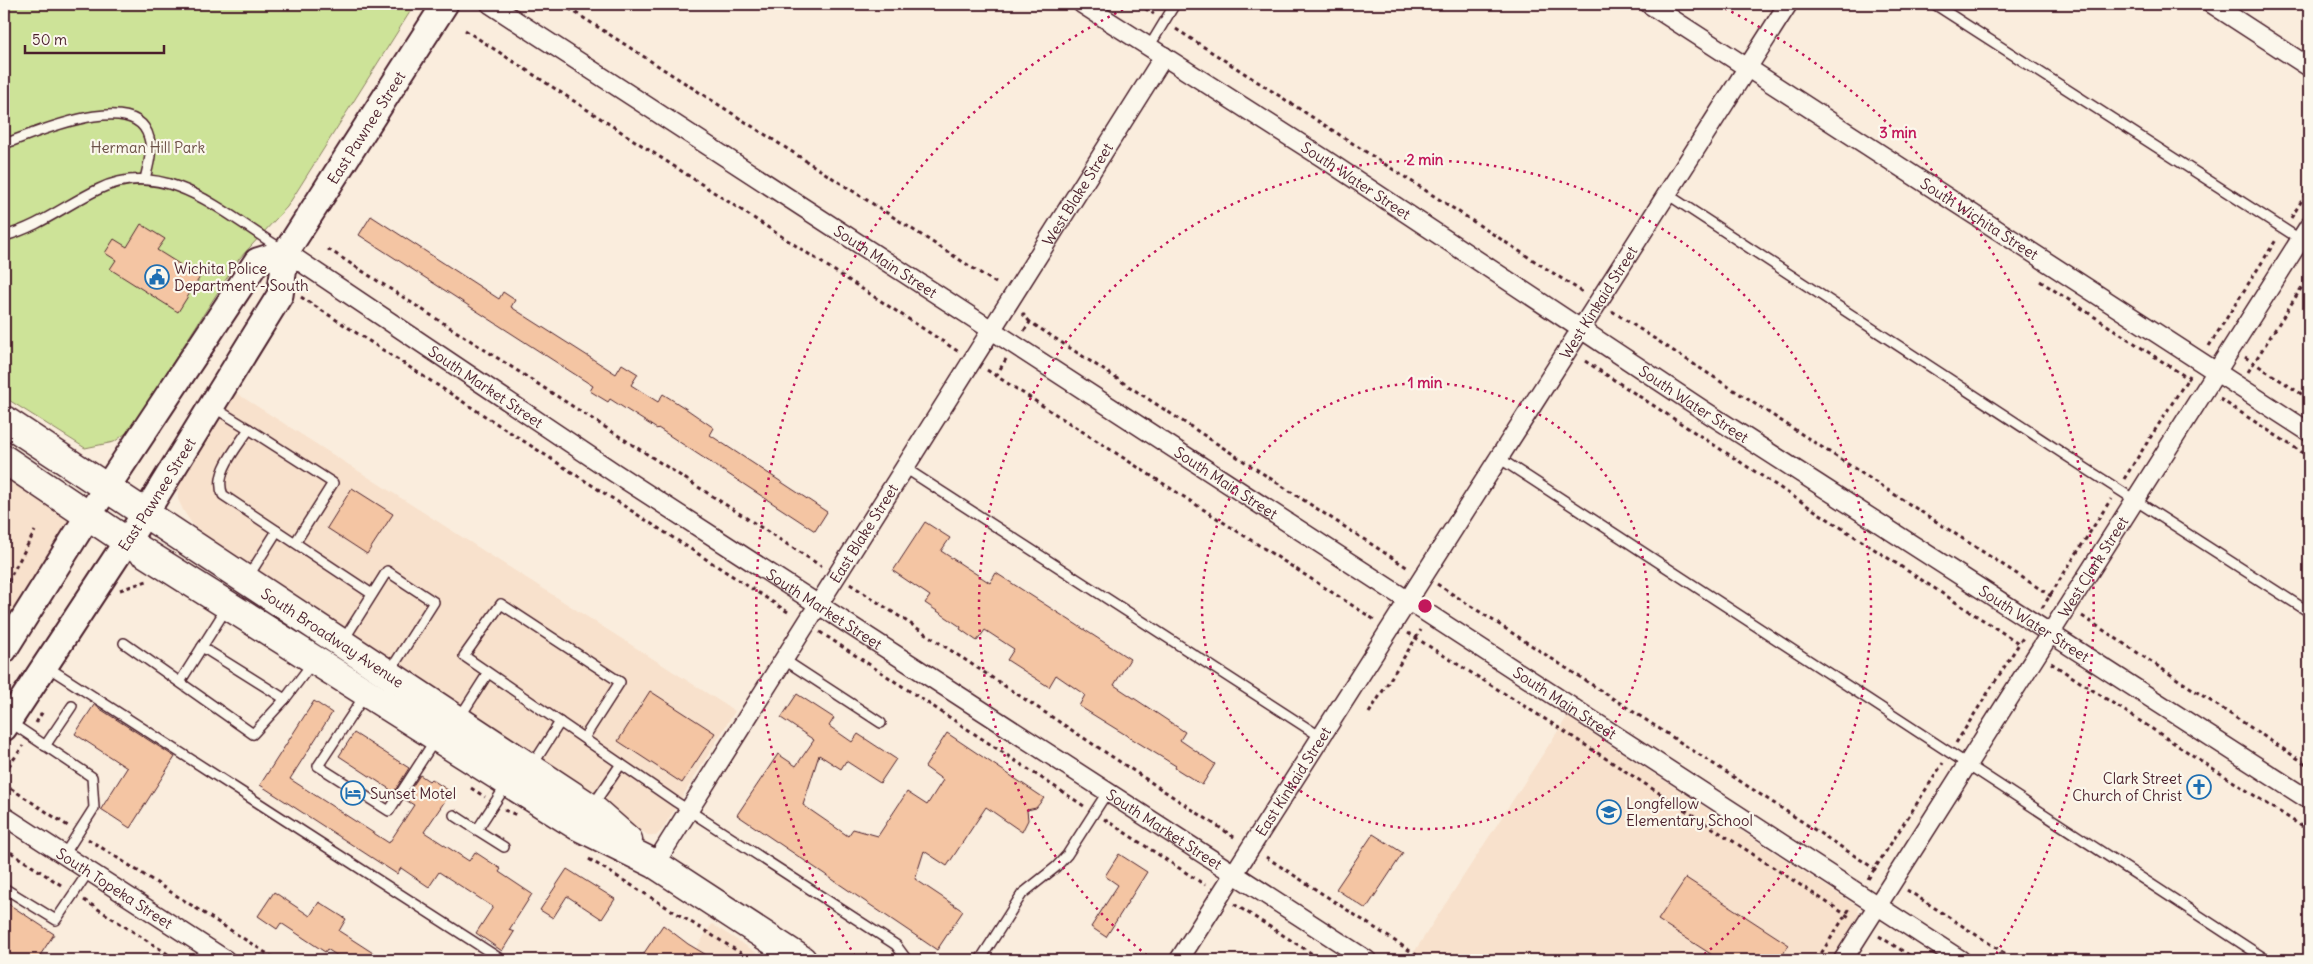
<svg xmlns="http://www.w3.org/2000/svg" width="2313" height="964" font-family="Delius,sans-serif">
<rect width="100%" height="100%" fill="#faeddd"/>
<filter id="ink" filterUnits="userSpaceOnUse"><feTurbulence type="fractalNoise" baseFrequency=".02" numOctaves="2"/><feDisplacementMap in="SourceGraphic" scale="10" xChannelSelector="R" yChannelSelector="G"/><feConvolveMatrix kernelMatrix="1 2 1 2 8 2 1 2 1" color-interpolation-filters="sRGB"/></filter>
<g filter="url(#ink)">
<!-- built -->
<g fill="#f8e1cc">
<path d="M233,391L735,711L662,830L656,836L648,835L603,807L381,652L206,538L192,524L183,510L178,499L177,480Z"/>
<path d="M4,464L88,516L4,643Z"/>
<path d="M1567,717L1858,907L1859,915L1830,960H1409Z"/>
<path d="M712,924L768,960H689Z"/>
</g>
<!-- green -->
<path fill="#cde398" stroke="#8c8162" d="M4,4H415L287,207L239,259L129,431L114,442L85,448L4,397Z"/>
<!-- building -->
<g fill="#f4c5a3" stroke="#4a1f2b">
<path d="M371,216L499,299L503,292L515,300L511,307L605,367L616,374L622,364L638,374L631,385L658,402L663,394L685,408L714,428L710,435L827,512L815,531L658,428L657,429L610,399L608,402L590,391L593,386L359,235Z"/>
<path d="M141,224L165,239L157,250L200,277L178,312L110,269L116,260L105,253L114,239L127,247Z"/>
<path d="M352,488L393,514L367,554L327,528Z"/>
<path d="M925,522L950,538L941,551L990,583L996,573L1130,659L1114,685L1185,732L1180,740L1215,764L1202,785L1175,768L1176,766L1079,706L1085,695L1056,675L1049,687L1007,660L1014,649L985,630L977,641L960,629L961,627L925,603L930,596L893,571Z"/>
<path d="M650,691L715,733L682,783L618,741Z"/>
<path d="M797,694L834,718L829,726L852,742L858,734L896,759L880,783L846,761L841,769L819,755L803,805L848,836L853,829L878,836L907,792L927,805L943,780L925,767L947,733L1044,798L1036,808L1027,810L1028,820L1022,832L986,807L947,866L924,851L915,879L963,911L937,950L737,815L778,754L796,766L814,740L781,718Z"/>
<path d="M314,701L332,713L290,779L389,843L414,805L404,799L420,775L429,781L431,779L451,792L424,832L469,861L475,852L501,869L499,872L532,894L509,930L514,932L502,951L476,933L493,907L439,872L429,887L401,868L397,874L260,785Z"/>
<path d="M94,705L175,757L130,828L101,809L127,768L75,734Z"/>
<path d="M354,733L409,768L394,792L339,756Z"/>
<path d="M1373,834L1403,853L1366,909L1336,889Z"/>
<path d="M1119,854L1147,872L1106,937L1091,927L1118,885L1105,876Z"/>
<path d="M567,869L615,899L602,919L567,896L553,918L540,910Z"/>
<path d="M1686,878L1789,945L1779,960H1720L1658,920Z"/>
<path d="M274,892L310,916L319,902L346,919L339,931L384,960H344L327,949L325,952L281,923L277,929L258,916Z"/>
<path d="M4,901L54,934L37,960H4Z"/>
<path d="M663,925L688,944L715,960H655L644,953Z"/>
</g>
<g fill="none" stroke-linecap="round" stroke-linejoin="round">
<!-- lane casing -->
<g stroke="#4a1f2b" stroke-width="12">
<g id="lane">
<path d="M1934,4L2309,245"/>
<path d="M1149,47L1175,4"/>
<path d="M4,144C33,134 137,87 149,138C153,151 148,166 145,179"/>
<path d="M1667,194L2082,466L2309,612"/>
<path d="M4,236C39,227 67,204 99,189C167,156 228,217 282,249"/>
<path d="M213,407L249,429"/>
<path d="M1499,458L2267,960"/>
<path d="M905,468L1321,737"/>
<path d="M295,543L333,483L249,429C237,448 213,473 223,495C273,528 323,561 372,594"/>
<path d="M248,577L277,531"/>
<path d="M226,609L202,647L285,699L313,662"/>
<path d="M343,641L387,571L434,602L390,671"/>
<path d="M124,643L253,734L285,699"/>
<path d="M783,659L881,723"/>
<path d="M46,666L502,960"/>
<path d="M180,682L202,647"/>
<path d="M365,695L318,766L389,811L435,740"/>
<path d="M460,717L488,673"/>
<path d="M10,722L92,777L94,808L64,855"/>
<path d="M584,738L620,682L501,604L464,656L676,802L896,945L907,960"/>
<path d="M45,746L72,706"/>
<path d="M532,766L560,722"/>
<path d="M593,805L621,764"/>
<path d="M454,815L477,830"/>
<path d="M504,847L477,830L507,784"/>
<path d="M4,888L56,920L89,871"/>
<path d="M980,960L1022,894L1056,867L1067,855L1108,791"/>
</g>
</g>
<!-- street casing -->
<g stroke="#4a1f2b" stroke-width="21">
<g id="street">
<path id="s1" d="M490,4L1961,960"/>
<path id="s2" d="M1082,4L1323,158L1700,408L2309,800"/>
<path id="s3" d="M1649,4L2309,432"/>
<path d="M2212,4L2309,67"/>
<path id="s4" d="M286,252L615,473L1367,960"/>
<path id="s5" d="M4,816L226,960"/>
<path id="s6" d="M655,864L1164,56"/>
<path id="s7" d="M1179,960L1788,4"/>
<path id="s8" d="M1843,960L2309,226"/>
</g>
</g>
<!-- secondary casing -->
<g stroke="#4a1f2b" stroke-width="29">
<g id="secondary">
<path d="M4,650L88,516L257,261L286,252"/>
<path id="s9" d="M4,728L146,512L280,295L286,252L445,4"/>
</g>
</g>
<!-- primary casing -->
<g stroke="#4a1f2b" stroke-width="31">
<g id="primary">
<path id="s10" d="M4,420L594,810L628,840"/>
<path d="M4,459L126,541L576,825L655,864L802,960"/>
</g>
</g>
<!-- path -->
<g stroke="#4a1f2b" stroke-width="3" stroke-dasharray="4 4" stroke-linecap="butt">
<path d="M562,4L999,285"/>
<path d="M1138,4L1154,14"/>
<path d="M1176,29L1584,293"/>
<path d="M465,30L959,352"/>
<path d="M2291,218L2309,189"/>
<path d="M328,249L821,566"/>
<path d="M2040,281L2189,379"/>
<path d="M301,297L791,614"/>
<path d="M1612,311L2054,598"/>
<path d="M1022,313L1030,322"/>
<path d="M1024,331L1030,322L1408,568"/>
<path d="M2209,346L2276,240"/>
<path d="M2245,357L2309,399"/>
<path d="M1585,361L2020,644"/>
<path d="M987,370L1375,620"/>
<path d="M2248,372L2309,276"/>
<path d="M996,376L1006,359"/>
<path d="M2220,399L2309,457"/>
<path d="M2124,479L2190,375"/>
<path d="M850,584L1237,839"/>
<path d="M1437,584L1878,871"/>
<path d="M4,589L35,531"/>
<path d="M120,590L147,581"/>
<path d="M2042,608L2111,499"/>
<path d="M2082,616L2309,766"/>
<path d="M820,632L1084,806"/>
<path d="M1408,633L1556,726L1851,918"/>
<path d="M2051,663L2309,831"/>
<path d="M1369,713L1421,630"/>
<path d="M36,723L43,711"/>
<path d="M1956,743L2024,636"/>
<path d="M4,773L23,746"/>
<path d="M4,784L68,826"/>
<path d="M471,788L485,797"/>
<path d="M504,810L517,815"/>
<path d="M1104,819L1205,885"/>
<path d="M88,839L277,960"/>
<path d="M4,848L64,887"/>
<path d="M1266,857L1424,960"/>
<path d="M589,859L752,960"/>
<path d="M1868,879L1943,763"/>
<path d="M1907,890L2015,960"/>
<path d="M84,900L177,960"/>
<path d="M1234,904L1322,960"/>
<path d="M1879,936L1917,960"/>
<path d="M1817,960L1850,908"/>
</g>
<!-- lane -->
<use href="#lane" stroke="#fbf7ec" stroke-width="9"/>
<!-- street -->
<use href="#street" stroke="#fbf7ec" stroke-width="18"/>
<!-- secondary -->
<use href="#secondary" stroke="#fbf7ec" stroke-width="25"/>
<!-- primary -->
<use href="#primary" stroke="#fbf7ec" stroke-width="28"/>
</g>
</g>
<!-- distance rings -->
<g fill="none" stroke="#c2185b" stroke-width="2.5" stroke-dasharray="2.5 5">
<circle cx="1425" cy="606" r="223"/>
<path d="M1153 960A446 446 0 1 1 1697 960"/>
<path d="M855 956A669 669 0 0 1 1132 5M1718 5A669 669 0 0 1 1995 956"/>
</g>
<!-- icons -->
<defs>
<g id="civic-ring" transform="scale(1.25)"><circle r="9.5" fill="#fbf7ec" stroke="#1f6fb2" stroke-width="1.5"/><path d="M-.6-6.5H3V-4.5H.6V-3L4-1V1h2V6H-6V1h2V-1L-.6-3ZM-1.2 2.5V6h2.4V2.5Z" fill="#1f6fb2"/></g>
<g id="church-ring" transform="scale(1.25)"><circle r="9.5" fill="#fbf7ec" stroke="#1f6fb2" stroke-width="1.5"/><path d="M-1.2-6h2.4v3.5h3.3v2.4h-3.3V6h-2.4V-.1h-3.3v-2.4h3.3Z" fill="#1f6fb2"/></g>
<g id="hotel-ring" transform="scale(1.25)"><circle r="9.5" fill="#fbf7ec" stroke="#1f6fb2" stroke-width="1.5"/><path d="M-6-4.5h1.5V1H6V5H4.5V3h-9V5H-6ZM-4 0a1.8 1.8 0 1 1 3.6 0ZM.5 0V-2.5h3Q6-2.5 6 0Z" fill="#1f6fb2"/></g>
<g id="school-ring" transform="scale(1.25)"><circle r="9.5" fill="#fbf7ec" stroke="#1f6fb2" stroke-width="1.5"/><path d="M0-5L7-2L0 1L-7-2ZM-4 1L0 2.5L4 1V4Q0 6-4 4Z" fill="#1f6fb2"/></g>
</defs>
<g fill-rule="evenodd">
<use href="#civic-ring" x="157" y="277"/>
<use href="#church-ring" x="2199" y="787"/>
<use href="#hotel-ring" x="353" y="793"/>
<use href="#school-ring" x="1609" y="812"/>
</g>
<g text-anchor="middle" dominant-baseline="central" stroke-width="4.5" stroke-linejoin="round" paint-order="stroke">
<!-- street labels -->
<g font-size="15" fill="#4a1f2b" stroke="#fbf7ec">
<text stroke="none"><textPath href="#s9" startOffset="705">East Pawnee Street</textPath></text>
<text stroke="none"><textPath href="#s2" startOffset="326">South Water Street</textPath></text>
<text stroke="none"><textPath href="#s6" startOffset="792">West Blake Street</textPath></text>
<text stroke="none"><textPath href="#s3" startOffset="394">South Wichita Street</textPath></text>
<text stroke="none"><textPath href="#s1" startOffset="472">South Main Street</textPath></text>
<text stroke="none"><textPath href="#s7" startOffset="780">West Kinkaid Street</textPath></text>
<text stroke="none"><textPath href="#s4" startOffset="241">South Market Street</textPath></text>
<text stroke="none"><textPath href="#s2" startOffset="731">South Water Street</textPath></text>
<text stroke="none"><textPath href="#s1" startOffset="878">South Main Street</textPath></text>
<text stroke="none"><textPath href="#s9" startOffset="279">East Pawnee Street</textPath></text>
<text stroke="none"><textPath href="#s6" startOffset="391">East Blake Street</textPath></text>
<text stroke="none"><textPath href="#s8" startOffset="466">West Clark Street</textPath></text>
<text stroke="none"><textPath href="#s4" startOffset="646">South Market Street</textPath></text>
<text stroke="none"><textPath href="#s2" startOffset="1136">South Water Street</textPath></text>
<text stroke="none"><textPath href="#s10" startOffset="394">South Broadway Avenue</textPath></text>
<text stroke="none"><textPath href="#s1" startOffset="1282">South Main Street</textPath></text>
<text stroke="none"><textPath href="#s7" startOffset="212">East Kinkaid Street</textPath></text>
<text stroke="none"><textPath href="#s4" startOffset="1051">South Market Street</textPath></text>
<text stroke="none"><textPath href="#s5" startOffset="132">South Topeka Street</textPath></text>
</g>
<!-- park labels -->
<g font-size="15" fill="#6b5046" stroke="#fbf7ec">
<text x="148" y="147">Herman Hill Park</text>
</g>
<!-- poi labels -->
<g font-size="15" fill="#4a1f2b" stroke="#fbf7ec" text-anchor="start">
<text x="174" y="268">Wichita Police<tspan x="174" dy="17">Department - South</tspan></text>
<text x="2182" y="778" text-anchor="end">Clark Street<tspan x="2182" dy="17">Church of Christ</tspan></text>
<text x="370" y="793">Sunset Motel</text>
<text x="1626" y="803">Longfellow<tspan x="1626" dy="17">Elementary School</tspan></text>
</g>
</g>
<circle cx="1425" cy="606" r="8" fill="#c2185b" stroke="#fbf7ec" stroke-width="2.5"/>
<g font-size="15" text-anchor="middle" font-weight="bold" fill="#c2185b" stroke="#fbf7ec" stroke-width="4.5" stroke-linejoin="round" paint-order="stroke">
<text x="1898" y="138">3 min</text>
<text x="1425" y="165">2 min</text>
<text x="1425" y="388">1 min</text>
</g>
<!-- margin -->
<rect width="2313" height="964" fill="none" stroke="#fbf7ec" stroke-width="20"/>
<rect x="10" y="10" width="2293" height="944" fill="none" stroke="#4a1f2b" stroke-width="2" filter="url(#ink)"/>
<!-- scale -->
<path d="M25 45v8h139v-8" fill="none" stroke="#4a1f2b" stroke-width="2.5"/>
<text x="32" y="45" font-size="15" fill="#4a1f2b" stroke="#fbf7ec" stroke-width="4" paint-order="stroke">50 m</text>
</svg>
